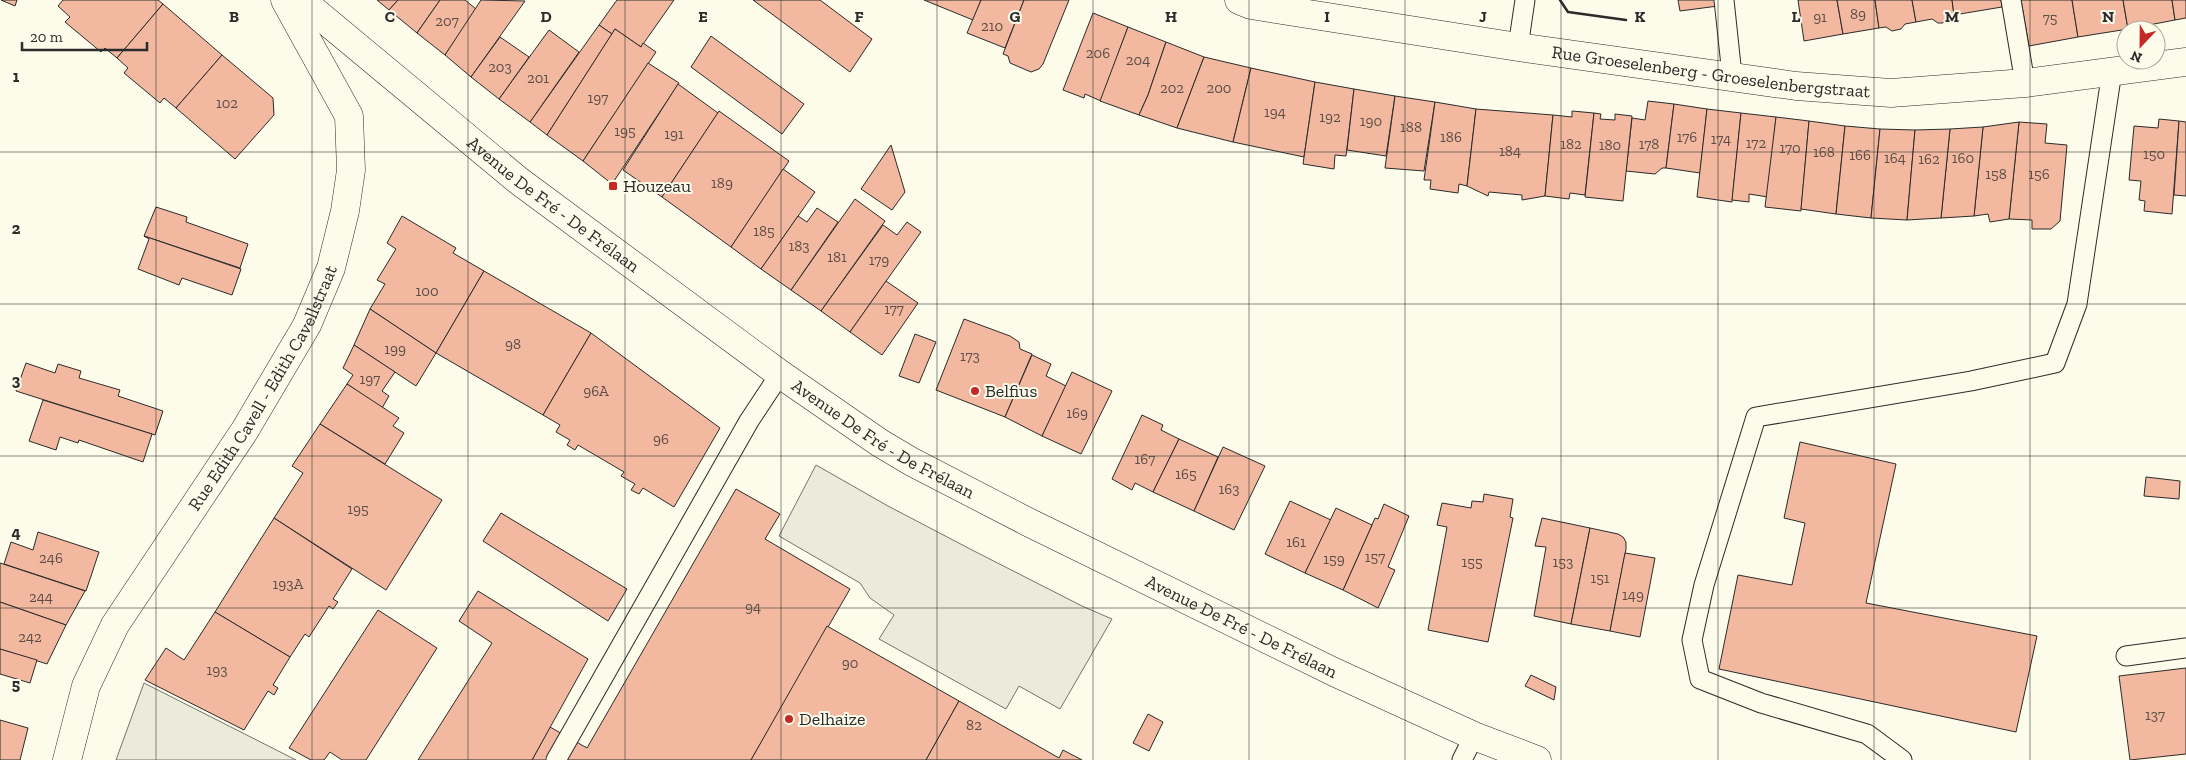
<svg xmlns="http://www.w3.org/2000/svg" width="2186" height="760" font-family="'Zilla Slab',serif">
<rect width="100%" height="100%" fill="#fdfbea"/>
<!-- parking -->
<g fill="#eceadb" stroke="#74746e">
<path d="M816,465L888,506L974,551L1082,606L1112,619L1060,709L1019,686L1006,709L879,639L894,615L870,598L860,583L779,536Z"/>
<path d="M144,683L296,760H116Z"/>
</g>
<!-- building -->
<g fill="#f2b8a0" stroke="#2b2b2b">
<path d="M1,0H17L15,6Z"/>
<path d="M63,0H158L163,4L117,58L105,48L101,52L65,22L70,17L58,6Z"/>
<path d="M377,0H398L389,10Z"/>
<path d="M398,0H440L417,33L389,10Z"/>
<path d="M440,0H465L476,9L445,55L417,33Z"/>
<path d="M481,0L525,1L471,77L445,55Z"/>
<path d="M617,0H674L641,47L615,29L612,34L599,25Z"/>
<path d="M753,0H820L872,39L850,72Z"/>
<path d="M924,0H981L973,20Z"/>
<path d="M981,0H1024L1005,48L967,33Z"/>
<path d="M1024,0H1069L1043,64L1039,69L1031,72L1010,63L1008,56L1003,54Z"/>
<path d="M1678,0H1717L1718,6L1680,11Z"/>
<path d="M1798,0H1837L1843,34L1804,41Z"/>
<path d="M1837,0H1875L1879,28L1843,34Z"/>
<path d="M1875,0H1912L1916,22L1905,24L1901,29L1892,31L1886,27L1879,28Z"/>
<path d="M1912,0H1952L1954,15L1948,16L1943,23H1938L1932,19L1916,22Z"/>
<path d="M1952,0H2001L2002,7L1954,15Z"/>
<path d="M2021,0H2072L2078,37L2029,46Z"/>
<path d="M2072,0H2123L2128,29L2078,37Z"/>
<path d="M2123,0H2172L2175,20L2128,29Z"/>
<path d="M2172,0H2186V18L2175,20Z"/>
<path d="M163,4L222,55L176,108L164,98L160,103L124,73L128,68L117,58Z"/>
<path d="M1093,13L1128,27L1101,101L1085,94L1084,98L1063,90Z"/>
<path d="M599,25L612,34L547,135L530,122Z"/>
<path d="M1128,27L1166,42L1148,95L1139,115L1100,101Z"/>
<path d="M615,29L641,47L643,43L656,52L583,161L547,135Z"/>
<path d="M549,30L579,52L530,122L499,99Z"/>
<path d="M711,36L804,104L782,134L691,67Z"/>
<path d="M500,37L529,57L499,99L471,77Z"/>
<path d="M1166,42L1204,57L1177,128L1139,115L1148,95Z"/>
<path d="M222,55L273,98L274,115L235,159L176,108Z"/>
<path d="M1204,57L1251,68L1233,142L1177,128Z"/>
<path d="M648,63L679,83L612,184L583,161Z"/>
<path d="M1251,68L1315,82L1304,157L1233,142Z"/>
<path d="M1315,82L1354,89L1346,156L1335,155L1334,169L1303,164Z"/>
<path d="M678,84L718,113L662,197L623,170Z"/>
<path d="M1354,89L1395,96L1386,156L1347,150Z"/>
<path d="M1395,96L1435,102L1424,171L1385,168Z"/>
<path d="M1648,101L1674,104L1666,168H1662L1655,174L1626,171L1632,118L1645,120Z"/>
<path d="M1435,102L1476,109L1467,186L1459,184L1458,193L1430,189L1431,180H1424Z"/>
<path d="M1674,104L1707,109L1700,173L1666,168Z"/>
<path d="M1476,109L1553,115L1545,196L1522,200V195L1489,192L1488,196L1467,186Z"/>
<path d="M1707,109L1741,113L1732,202L1697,197Z"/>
<path d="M719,111L789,161L731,247L662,197Z"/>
<path d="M1572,111L1594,113L1585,195L1570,193L1569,199L1545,196L1553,115L1572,117Z"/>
<path d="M1594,113L1601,114L1600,119L1615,120V114L1632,116L1623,201L1585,197Z"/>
<path d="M1741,113L1776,117L1768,197L1749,194V202L1732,200Z"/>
<path d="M1776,117L1809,121L1801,211L1765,207Z"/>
<path d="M2159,119L2179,121L2172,214L2144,211L2145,201L2139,200L2141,181L2129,180L2134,126L2158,128Z"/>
<path d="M1809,121L1845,126L1836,214L1801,209Z"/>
<path d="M2179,121L2186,122V196L2174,195Z"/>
<path d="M2019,122L2047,124L2045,143L2067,145L2060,221L2051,229H2032V220L2009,219Z"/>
<path d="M2019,122L2009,219L1990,222L1988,214L1974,216L1983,127Z"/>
<path d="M1845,126L1880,129L1871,218L1836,214Z"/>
<path d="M1983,127L1974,216L1941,218L1950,129Z"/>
<path d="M1880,129L1915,130L1907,220L1871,218Z"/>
<path d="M1950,129L1941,218L1907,220L1915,130Z"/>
<path d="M891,145L905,192L892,210L861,189Z"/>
<path d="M783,169L815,192L761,269L731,247Z"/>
<path d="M855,199L885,221L821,311L791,290Z"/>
<path d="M156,207L187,217L186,222L248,244L240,268L144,236Z"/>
<path d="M817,208L838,222L791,290L761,269L798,216L807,222Z"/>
<path d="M402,216L456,248L453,253L484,271L436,353L370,309L385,284L377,280L396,249L387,243Z"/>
<path d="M907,222L921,232L850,332L821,311L883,225L897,235Z"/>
<path d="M144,236L241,269L232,295L182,278L179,285L138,269L149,239Z"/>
<path d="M484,271L591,333L543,415L436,353Z"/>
<path d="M886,281L918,303L882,355L850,332Z"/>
<path d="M370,309L436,353L416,386L354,345Z"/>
<path d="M964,319L1010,336L1019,342L1020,349L1032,354L1005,417L936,390Z"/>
<path d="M591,333L720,428L674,507L643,488L639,494L631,490L635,484L621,476L624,472L578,445L575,450L567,445L570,440L556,432L560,425L543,415Z"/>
<path d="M915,334L936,342L919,383L899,376Z"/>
<path d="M354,345L395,372L382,391L389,396L382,408L347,384L353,375L343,368Z"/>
<path d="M1032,355L1051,364L1046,376L1066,386L1042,436L1005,417Z"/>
<path d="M26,363L55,373L58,364L81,371L79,378L120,390L118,396L163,411L155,435L16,391Z"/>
<path d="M1072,372L1112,391L1081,454L1042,436Z"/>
<path d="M347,384L399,418L393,426L404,433L385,464L320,424Z"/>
<path d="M43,400L152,434L143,462L79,440L78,443L60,437L56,450L29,441Z"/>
<path d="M1142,415L1163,425L1161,430L1179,439L1153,492L1135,483L1132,490L1112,479Z"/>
<path d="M320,424L442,500L386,590L274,518L303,473L292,466Z"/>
<path d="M1179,439L1218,457L1194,511L1153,492Z"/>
<path d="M1800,442L1896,464L1866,603L2037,636L2016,732L1719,669L1738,575L1792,585L1805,523L1784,518Z"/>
<path d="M1223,447L1265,466L1234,530L1194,511Z"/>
<path d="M2146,477L2180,481L2179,499L2144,496Z"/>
<path d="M736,489L780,514L765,539L850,589L751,760H532L550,727L587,748Z"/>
<path d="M1484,494L1513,499L1510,517L1513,518L1488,642L1428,630L1447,527L1437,525L1442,503L1471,508L1472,501L1483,502Z"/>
<path d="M1290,501L1331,520L1305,573L1265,554Z"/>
<path d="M1384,504L1409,516L1388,567L1395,570L1378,608L1343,590L1375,518L1378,519Z"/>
<path d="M1336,508L1372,525L1343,590L1305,573Z"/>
<path d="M501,513L627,589L608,621L483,541Z"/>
<path d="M274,518L352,569L333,599L338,602L333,609L329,606L309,637L305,634L290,657L215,612Z"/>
<path d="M1542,518L1590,528L1571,624L1534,616L1546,547L1535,546Z"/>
<path d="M1590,528L1618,534L1623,537L1626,542V549L1610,631L1571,624Z"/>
<path d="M38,532L99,552L86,591L4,564L11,542L33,550Z"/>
<path d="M1625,553L1655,558L1640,637L1610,631Z"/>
<path d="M0,563L85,591L66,625L0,602Z"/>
<path d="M478,591L588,659L532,760H418L492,643L459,621Z"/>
<path d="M0,602L66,625L47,664L0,649Z"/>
<path d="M378,610L437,648L366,760H342L330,752L324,760H311L289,748Z"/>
<path d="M215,612L290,657L273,685L278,688L274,695L268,691L244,730L145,680L166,648L184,660Z"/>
<path d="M827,626L959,701L926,760H751Z"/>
<path d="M0,649L37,660L30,683L0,674Z"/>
<path d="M2186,668V754L2130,760L2119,676Z"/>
<path d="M1531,675L1556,687L1554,700L1525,686Z"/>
<path d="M959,701L1059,758L1063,750L1082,760H926Z"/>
<path d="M1148,714L1163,722L1149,751L1133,743Z"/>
<path d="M0,720L28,728L20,760H0Z"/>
</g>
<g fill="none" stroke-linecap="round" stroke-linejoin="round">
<!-- service casing -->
<g stroke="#2b2b2b" stroke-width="21">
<g id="service">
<path d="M1724,0L1732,75"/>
<path d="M2011,0L2025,83"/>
<path d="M1518,47L1525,0"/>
<path d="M2126,656L2186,648"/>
<path d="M556,760L749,421L780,374"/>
<path d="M1462,760L1474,736"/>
<path d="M1902,760L1867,734L1761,703L1700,679L1692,640L1704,585L1756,417L1971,381L2055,363L2077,304L2112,71"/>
</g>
</g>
<!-- minor casing -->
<g stroke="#2b2b2b" stroke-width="29">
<g id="minor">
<path id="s1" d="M1239,0L1251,5L1518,47L1796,86L1891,93L2025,83L2186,62"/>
</g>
</g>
<!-- tertiary casing -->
<g stroke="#2b2b2b" stroke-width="29">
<g id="tertiary">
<path id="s2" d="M67,760L86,686L115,625L245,430L307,325L331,268L345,211L351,170L349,116L285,0"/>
</g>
</g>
<!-- secondary casing -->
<g stroke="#2b2b2b" stroke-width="29">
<g id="secondary">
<path id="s3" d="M301,0L519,181L780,374L880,443L912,462L1028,522L1334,672L1474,736L1537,760"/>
</g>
</g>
<!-- service -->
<use href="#service" stroke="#fdfbea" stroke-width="19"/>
<!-- minor -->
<use href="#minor" stroke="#fdfbea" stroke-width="28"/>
<!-- tertiary -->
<use href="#tertiary" stroke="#fdfbea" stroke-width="28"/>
<!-- secondary -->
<use href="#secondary" stroke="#fdfbea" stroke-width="28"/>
<!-- wall -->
<path stroke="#2b2b2b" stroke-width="2.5" d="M1560,0L1568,12L1626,20"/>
</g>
<!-- grid -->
<path fill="none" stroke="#2b2b2b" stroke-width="1" stroke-opacity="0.55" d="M156,0V760M312,0V760M468,0V760M625,0V760M781,0V760M937,0V760M1093,0V760M1249,0V760M1405,0V760M1561,0V760M1718,0V760M1874,0V760M2030,0V760M0,152H2186M0,304H2186M0,456H2186M0,608H2186"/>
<!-- markers -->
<g fill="#c62828" stroke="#fdfbea" stroke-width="2">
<rect x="608" y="181" width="10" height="10" rx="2.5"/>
<circle cx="975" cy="391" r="5"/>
<circle cx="789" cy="719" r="5"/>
</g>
<g text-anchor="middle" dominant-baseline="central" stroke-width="4" stroke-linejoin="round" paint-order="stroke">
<!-- number labels -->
<g font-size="15" fill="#5d4e48">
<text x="1858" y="14">89</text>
<text x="1820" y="17">91</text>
<text x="2050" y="18">75</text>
<text x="447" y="21">207</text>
<text x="992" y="26">210</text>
<text x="1098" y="53">206</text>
<text x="1138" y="60">204</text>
<text x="500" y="67">203</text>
<text x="538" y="78">201</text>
<text x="1172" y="88">202</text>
<text x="1219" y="88">200</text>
<text x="598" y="98">197</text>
<text x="227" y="103">102</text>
<text x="1275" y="112">194</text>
<text x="1330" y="117">192</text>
<text x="1371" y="121">190</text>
<text x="1411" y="127">188</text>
<text x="625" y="131">195</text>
<text x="674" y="134">191</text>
<text x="1451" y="137">186</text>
<text x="1687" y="137">176</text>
<text x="1721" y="139">174</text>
<text x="1756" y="143">172</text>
<text x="1571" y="144">182</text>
<text x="1649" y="144">178</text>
<text x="1610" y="145">180</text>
<text x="1790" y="148">170</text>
<text x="1510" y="151">184</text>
<text x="1824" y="152">168</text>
<text x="2154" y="154">150</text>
<text x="1860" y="155">166</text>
<text x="1895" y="158">164</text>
<text x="1963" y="158">160</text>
<text x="1929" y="159">162</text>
<text x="1996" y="174">158</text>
<text x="2039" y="174">156</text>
<text x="722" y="183">189</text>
<text x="764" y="231">185</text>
<text x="799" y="246">183</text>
<text x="837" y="257">181</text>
<text x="879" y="260">179</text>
<text x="427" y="291">100</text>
<text x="894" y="309">177</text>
<text x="513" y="344">98</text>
<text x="395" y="349">199</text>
<text x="970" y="356">173</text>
<text x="370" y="379">197</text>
<text x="596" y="391">96A</text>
<text x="1077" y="413">169</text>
<text x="661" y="439">96</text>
<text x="1145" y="459">167</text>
<text x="1186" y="474">165</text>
<text x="1229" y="489">163</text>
<text x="358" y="509">195</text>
<text x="1296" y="542">161</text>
<text x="1375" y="557">157</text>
<text x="51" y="558">246</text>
<text x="1334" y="559">159</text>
<text x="1472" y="562">155</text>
<text x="1563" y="562">153</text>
<text x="1600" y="578">151</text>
<text x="288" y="584">193A</text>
<text x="1633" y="595">149</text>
<text x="41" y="597">244</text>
<text x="753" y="607">94</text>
<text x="30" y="637">242</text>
<text x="850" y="663">90</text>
<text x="217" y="670">193</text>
<text x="2155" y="715">137</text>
<text x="974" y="725">82</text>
</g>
<!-- street labels -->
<g font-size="18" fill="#2b2b2b" stroke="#fdfbea">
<text stroke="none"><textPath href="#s1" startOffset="478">Rue Groeselenberg - Groeselenbergstraat</textPath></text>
<text stroke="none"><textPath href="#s3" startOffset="325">Avenue De Fré - De Frélaan</textPath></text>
<text stroke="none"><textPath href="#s2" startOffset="424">Rue Edith Cavell - Edith Cavellstraat</textPath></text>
<text stroke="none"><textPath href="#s3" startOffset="730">Avenue De Fré - De Frélaan</textPath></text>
<text stroke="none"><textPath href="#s3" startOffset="1135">Avenue De Fré - De Frélaan</textPath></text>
</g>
<!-- poi labels -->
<g font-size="18" fill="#2b2b2b" stroke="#fdfbea" text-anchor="start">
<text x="623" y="186">Houzeau</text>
<text x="985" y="391">Belfius</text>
<text x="799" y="719">Delhaize</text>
</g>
</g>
<g font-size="16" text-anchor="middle" font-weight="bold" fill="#2b2b2b" stroke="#fdfbea" stroke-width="4" stroke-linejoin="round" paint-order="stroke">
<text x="234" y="22">B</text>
<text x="390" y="22">C</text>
<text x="546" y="22">D</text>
<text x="703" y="22">E</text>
<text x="859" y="22">F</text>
<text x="1015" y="22">G</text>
<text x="1171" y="22">H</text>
<text x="1327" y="22">I</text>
<text x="1483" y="22">J</text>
<text x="1640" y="22">K</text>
<text x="1796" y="22">L</text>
<text x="1952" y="22">M</text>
<text x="2108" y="22">N</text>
<text x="16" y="82">1</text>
<text x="16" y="234">2</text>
<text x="16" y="386">3</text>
<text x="16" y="538">4</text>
<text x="16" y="690">5</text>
</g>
<!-- north arrow -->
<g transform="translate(2141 45) rotate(202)"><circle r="24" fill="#fdfbea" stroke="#a9a89e"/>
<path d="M0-4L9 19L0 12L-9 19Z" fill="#c62828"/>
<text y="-8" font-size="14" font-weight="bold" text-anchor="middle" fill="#2b2b2b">N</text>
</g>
<!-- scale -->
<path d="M22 42v8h125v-8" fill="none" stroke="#2b2b2b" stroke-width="2.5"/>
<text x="30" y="42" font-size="15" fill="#2b2b2b" stroke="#fdfbea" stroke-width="4" paint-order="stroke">20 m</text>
</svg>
